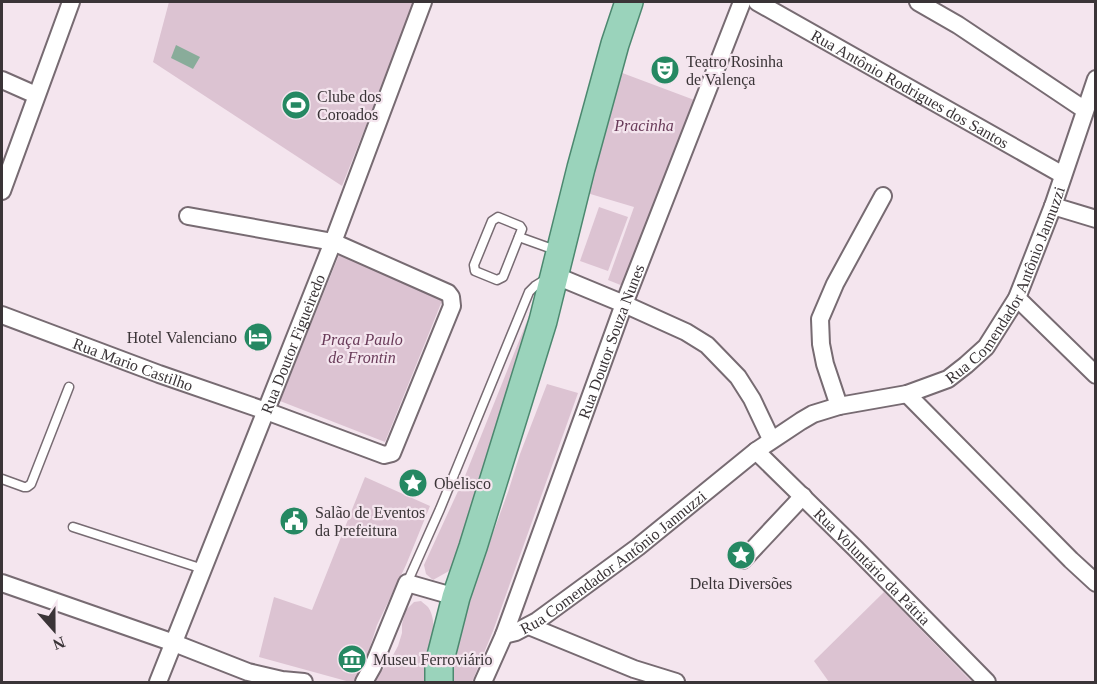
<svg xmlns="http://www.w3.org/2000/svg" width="1097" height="684" font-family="'Times New Roman',serif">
<rect width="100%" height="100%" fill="#f4e5ee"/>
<!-- green -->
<g fill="#dcc3d2">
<path d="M169,2H415L342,186L153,62Z"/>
<path d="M617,71L697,101L623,286L608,280L634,207L587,193Z"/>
<path d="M599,207L628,217L608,271L580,261Z"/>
<path d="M339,255L444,296L385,442L280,401Z"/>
<path d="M527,321L523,343L456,561L449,571L433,580L426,574L424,565L465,476Z"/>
<path d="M547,384L578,393L493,631L472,682H452L454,640L508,492L520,454Z"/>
<path d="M365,477L430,506L406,565L377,625L359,682H350L259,657L274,597L312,610Z"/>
<path d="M884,592L972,682H829L814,661Z"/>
<path d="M421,601C423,603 426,605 428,607C440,623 430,664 427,682H375V679L391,659L398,646L402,633V624L406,610L414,602Z"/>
</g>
<!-- water -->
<path fill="#89ac9a" d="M176,45L200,57L193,69L171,58Z"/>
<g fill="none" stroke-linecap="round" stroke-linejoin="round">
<!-- service casing -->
<g stroke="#776b72" stroke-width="11">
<g id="service">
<path d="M498,217L520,226L522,229L503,277L497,280L475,271L474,265L492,221Z"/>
<path d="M519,237L558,251"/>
<path d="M2,479L24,487H27L31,484L69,387"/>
<path d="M73,527L203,569"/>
<path d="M407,583L440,509L529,292L535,286L548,278"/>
</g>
</g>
<!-- minor casing -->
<g stroke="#776b72" stroke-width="20">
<g id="minor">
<path id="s1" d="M757,2L1063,175"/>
<path d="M918,2L958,25L1085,110"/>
<path d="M2,80L36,95"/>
<path d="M2,191L71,2"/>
<path d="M1053,206L1096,219"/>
<path d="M554,275L624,304L686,332L707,345L738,377L752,399L771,439"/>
<path d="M1017,298L1096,375"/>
<path id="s2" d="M2,315L159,374L266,411L384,455L392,453L452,306L451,297L448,293L333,242L188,216"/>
<path d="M907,394L1071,560L1096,583"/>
<path d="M839,406L825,364L821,344L820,319L835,284L883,196"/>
<path id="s3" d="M756,451L855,548L987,682"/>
<path d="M743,560L803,496"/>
<path d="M2,583L174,643L248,672L282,680L304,682"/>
<path d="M529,626L634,669L676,682"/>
<path id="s4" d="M504,635L516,632L537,621L638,547L756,451L801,421L813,414L839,406L907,394L948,379L966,365L986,347L1017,298L1053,206L1096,79"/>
<path id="s5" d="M158,682L333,242L423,2"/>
<path d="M364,682L373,666L407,583L456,597"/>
<path id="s6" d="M483,682L504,635L624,304L742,2"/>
</g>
</g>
<!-- primary casing -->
<g stroke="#4c886f" stroke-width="30">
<path id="primary" d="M439,682V664L456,597L473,547L543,321L581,168L615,44L629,2"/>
</g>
<!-- service -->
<use href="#service" stroke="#fff" stroke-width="8"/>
<!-- minor -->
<use href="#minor" stroke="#fff" stroke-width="16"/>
<!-- primary -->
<use href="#primary" stroke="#9ad3bb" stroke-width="27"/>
</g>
<!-- icons -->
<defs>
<g id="theatre-disc" transform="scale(1.5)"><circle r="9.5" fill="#258862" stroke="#f4e5ee"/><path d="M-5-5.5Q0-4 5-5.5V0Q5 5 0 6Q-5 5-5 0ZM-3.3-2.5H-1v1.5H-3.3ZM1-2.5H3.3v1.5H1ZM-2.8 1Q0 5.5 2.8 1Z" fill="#fff"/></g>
<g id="stadium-disc" transform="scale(1.5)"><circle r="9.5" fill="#258862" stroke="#f4e5ee"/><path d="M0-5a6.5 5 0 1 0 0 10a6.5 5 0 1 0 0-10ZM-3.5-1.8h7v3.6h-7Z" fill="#fff"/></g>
<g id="hotel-disc" transform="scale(1.5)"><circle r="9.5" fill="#258862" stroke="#f4e5ee"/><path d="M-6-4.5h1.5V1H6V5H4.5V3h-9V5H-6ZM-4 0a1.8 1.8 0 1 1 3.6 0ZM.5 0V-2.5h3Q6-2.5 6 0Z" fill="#fff"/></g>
<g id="sight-disc" transform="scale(1.5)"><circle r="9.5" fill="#258862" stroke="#f4e5ee"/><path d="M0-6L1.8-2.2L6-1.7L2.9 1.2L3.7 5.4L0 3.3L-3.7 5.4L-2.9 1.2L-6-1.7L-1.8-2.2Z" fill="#fff"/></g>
<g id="civic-disc" transform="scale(1.5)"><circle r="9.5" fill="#258862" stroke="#f4e5ee"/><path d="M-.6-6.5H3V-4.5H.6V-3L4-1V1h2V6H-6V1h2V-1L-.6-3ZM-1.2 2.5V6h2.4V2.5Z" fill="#fff"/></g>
<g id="museum-disc" transform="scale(1.5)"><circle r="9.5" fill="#258862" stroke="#f4e5ee"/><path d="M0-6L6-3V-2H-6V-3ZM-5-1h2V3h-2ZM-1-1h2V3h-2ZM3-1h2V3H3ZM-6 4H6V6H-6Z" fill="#fff"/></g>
</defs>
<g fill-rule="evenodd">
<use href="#theatre-disc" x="665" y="70"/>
<use href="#stadium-disc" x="296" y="105"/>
<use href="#hotel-disc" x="258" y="337"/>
<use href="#sight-disc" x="413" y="483"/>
<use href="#civic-disc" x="294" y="521"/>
<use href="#sight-disc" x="741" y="555"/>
<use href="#museum-disc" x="352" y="659"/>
</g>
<g text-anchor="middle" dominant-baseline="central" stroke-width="4.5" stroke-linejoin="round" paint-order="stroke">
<!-- poi labels -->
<g font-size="16" fill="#3a3437" stroke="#f4e5ee" text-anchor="start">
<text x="686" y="61">Teatro Rosinha<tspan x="686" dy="18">de Valença</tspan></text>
<text x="317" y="96">Clube dos<tspan x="317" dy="18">Coroados</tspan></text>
<text x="237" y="337" text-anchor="end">Hotel Valenciano</text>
<text x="434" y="483">Obelisco</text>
<text x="315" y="512">Salão de Eventos<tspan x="315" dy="18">da Prefeitura</tspan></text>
<text x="741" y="583" text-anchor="middle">Delta Diversões</text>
<text x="373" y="659">Museu Ferroviário</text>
</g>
<!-- street labels -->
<g font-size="16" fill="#3a3437" stroke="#f4e5ee">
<text stroke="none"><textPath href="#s1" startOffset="176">Rua Antônio Rodrigues dos Santos</textPath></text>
<text stroke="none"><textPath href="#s4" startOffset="634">Rua Comendador Antônio Jannuzzi</textPath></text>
<text stroke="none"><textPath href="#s6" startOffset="364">Rua Doutor Souza Nunes</textPath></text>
<text stroke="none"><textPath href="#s5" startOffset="364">Rua Doutor Figueiredo</textPath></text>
<text stroke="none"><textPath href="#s2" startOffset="140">Rua Mario Castilho</textPath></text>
<text stroke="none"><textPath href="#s4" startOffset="132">Rua Comendador Antônio Jannuzzi</textPath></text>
<text stroke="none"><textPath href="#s3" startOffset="164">Rua Voluntário da Pátria</textPath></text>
</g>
<!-- park labels -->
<g font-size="16" font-style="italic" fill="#683a58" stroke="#f4e5ee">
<text x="644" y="125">Pracinha</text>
<text x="362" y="339">Praça Paulo<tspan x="362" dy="18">de Frontin</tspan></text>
</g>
</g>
<!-- border -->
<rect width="1097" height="684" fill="none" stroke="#3a3437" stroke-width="6"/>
<!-- north arrow -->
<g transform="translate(54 630) rotate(159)" stroke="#f4e5ee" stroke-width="4.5" paint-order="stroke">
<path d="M0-4.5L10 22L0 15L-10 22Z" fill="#3a3437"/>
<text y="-9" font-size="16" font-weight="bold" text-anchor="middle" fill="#3a3437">N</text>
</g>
</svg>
